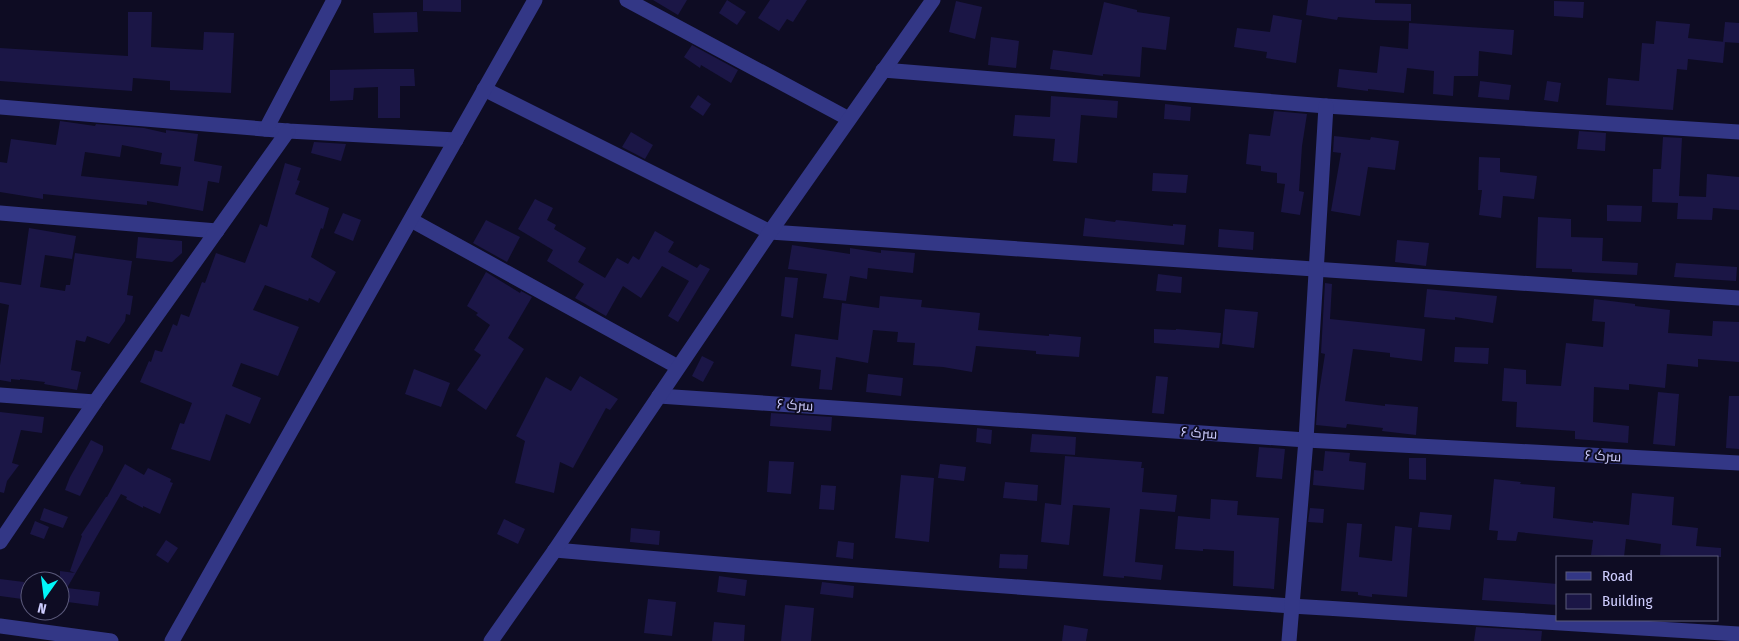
<svg xmlns="http://www.w3.org/2000/svg" width="1739" height="641" font-family="'Fira Sans Condensed',Cairo,sans-serif">
<rect width="100%" height="100%" fill="#0e0c23"/>
<!-- building -->
<g fill="#1b1646" fill-rule="evenodd">
<path d="M423,0H461V12L423,11Z"/>
<path d="M653,0H687L678,15Z"/>
<path d="M727,0L746,12L737,25L719,13Z"/>
<path d="M770,0H807L793,22L787,19L779,31L758,18Z"/>
<path d="M1308,0H1375V3L1411,4V21L1373,20L1338,17L1337,20L1306,15Z"/>
<path d="M956,1L982,7L975,39L949,32Z"/>
<path d="M1554,1L1584,2L1583,18L1554,16Z"/>
<path d="M1104,2L1137,10V12L1170,17L1166,50L1142,47L1140,77L1103,74V76L1050,69L1053,50L1092,55Z"/>
<path d="M128,12H152L151,47L203,50L204,32L234,33L231,93L170,90V81L133,78L132,91L0,81V48L128,56Z"/>
<path d="M417,12L418,32L374,33L373,13Z"/>
<path d="M1273,15L1302,20L1296,63L1266,58L1267,52L1234,47L1237,28L1270,32Z"/>
<path d="M1656,21L1690,24L1688,38L1725,42L1723,63L1688,59L1687,70L1677,69L1673,110L1606,105L1608,78L1639,81L1642,43L1654,44Z"/>
<path d="M1725,22L1739,23V43L1723,42Z"/>
<path d="M1409,23L1514,30L1512,55L1479,51L1478,76H1454L1453,96L1433,94L1434,71L1407,68L1404,93L1368,89V91L1337,87L1339,69L1377,73L1380,46L1408,49Z"/>
<path d="M991,37L1019,41L1016,68L988,65Z"/>
<path d="M692,45L738,70L731,83L701,65L700,68L684,57Z"/>
<path d="M378,69H414L415,86H400V118H378V87L354,88L353,100L330,101V70Z"/>
<path d="M1480,81L1511,85L1509,100L1478,97Z"/>
<path d="M1547,81L1561,83L1558,102L1544,100Z"/>
<path d="M698,95L711,104L703,116L690,107Z"/>
<path d="M1051,96L1118,101L1117,118L1081,115L1077,163L1053,161L1055,139L1013,136L1015,115L1050,117Z"/>
<path d="M1165,104L1191,107L1190,121L1164,119Z"/>
<path d="M1274,111L1307,114L1302,146L1299,191L1304,192L1300,215L1281,212L1285,184L1277,183V173L1261,171V166L1246,164L1249,134L1270,136Z"/>
<path d="M60,121L95,126L96,124L144,128L166,133V130L198,134L194,161L222,166L219,183L208,181L203,211L147,201V205L43,194V199L0,192V162L7,163L11,139L56,145ZM122,145L162,153L160,164L181,167L178,186L81,176L85,152L120,157Z"/>
<path d="M1579,131L1606,133L1605,151L1577,149Z"/>
<path d="M631,132L653,145L645,159L622,147Z"/>
<path d="M1334,136L1370,140L1371,137L1399,141L1395,170L1368,167L1360,216L1331,211L1341,153L1333,152Z"/>
<path d="M1663,137L1682,138L1679,196L1706,197L1707,174L1739,177V210L1713,208L1712,220L1677,219L1678,203L1652,202L1653,169H1661Z"/>
<path d="M314,142L346,144L341,161L311,153Z"/>
<path d="M1479,157L1500,158V172L1537,176L1534,199L1503,196L1501,218L1479,215L1482,190H1478Z"/>
<path d="M285,163L301,168L297,180L300,181L295,194L329,208L323,229L321,228L311,257L336,272L319,303L309,298L308,301L265,285L253,310L299,327L278,376L241,363L232,386L261,398L250,424L226,414L210,461L171,449L180,423L184,424L192,403L140,382L149,361L151,362L155,350L162,352L173,324L177,326L181,314L189,317L202,282L205,283L216,253L245,263L260,224L267,227Z"/>
<path d="M1153,173L1188,175L1186,193L1152,191Z"/>
<path d="M535,199L553,208L547,220L556,225L554,229L586,248L578,262L605,278L617,258L628,264L633,256L639,260L655,231L674,242L668,252L697,268L700,264L710,269L678,322L668,316L689,281L662,266L641,298L623,286L606,316L575,298L584,284L547,261L553,250L518,229Z"/>
<path d="M1607,205L1642,206L1641,222L1607,221Z"/>
<path d="M343,213L361,220L353,241L334,233Z"/>
<path d="M1538,217L1571,219V237L1603,238L1602,261L1638,263L1637,275L1572,272V269L1536,268Z"/>
<path d="M1085,218L1115,222L1116,220L1173,226V224L1186,225L1184,245L1083,236Z"/>
<path d="M486,220L520,237L507,262L473,243Z"/>
<path d="M29,228L76,236L72,259L45,255L40,287L65,291L66,285H70L75,253L132,261L127,295L133,296L130,315L126,314L125,321L109,344L87,336L85,342L76,340L71,370L81,372L77,390L44,384L45,382L20,379V380L11,379V382L0,380V365L9,305L0,303V282L21,285Z"/>
<path d="M1219,229L1254,232L1253,250L1218,247Z"/>
<path d="M138,237L182,241V253L172,262L136,258Z"/>
<path d="M1397,240L1429,243L1426,266L1395,262Z"/>
<path d="M792,245L850,254V248L881,253V250L915,253L913,273L868,268L867,279L850,276L846,301L823,298L827,274L788,269Z"/>
<path d="M1676,263L1737,267L1736,281L1674,277Z"/>
<path d="M486,272L520,293L521,291L532,297L508,338L524,349L486,410L457,390L481,355L474,350L490,325L476,315L478,313L467,306Z"/>
<path d="M1158,274L1182,277L1181,293L1156,291Z"/>
<path d="M785,277L798,278L793,318L781,316Z"/>
<path d="M1325,283L1332,284L1330,319L1425,329L1422,361L1390,357V353L1353,349L1345,401L1385,406V404L1418,407L1416,435L1382,431L1383,428L1347,424L1346,428L1316,425L1318,399L1325,354L1321,353Z"/>
<path d="M1427,289L1497,296L1493,323L1455,317V320L1424,317Z"/>
<path d="M880,296L922,300L921,307L980,313L978,330L1049,336V334L1081,337L1079,357L1036,354V351L976,346L972,372L943,367L913,365L915,343L897,342L898,332L873,330L868,363L836,357L832,390L819,389L821,370L791,366L795,334L838,340L842,303L879,308Z"/>
<path d="M1594,299L1635,304V306L1670,310L1668,333L1712,336L1713,321L1739,322V362L1698,359V367L1667,364L1665,388L1629,384V390L1594,387L1593,422L1629,426L1628,443L1575,439V431L1516,427L1517,402L1502,401L1504,368L1526,370V384L1561,386L1566,343L1603,347L1605,322L1592,321Z"/>
<path d="M1225,309L1258,312L1254,348L1222,344Z"/>
<path d="M1154,329L1176,330V329L1221,333L1219,348L1154,343Z"/>
<path d="M1455,347L1489,348L1488,364L1454,362Z"/>
<path d="M702,356L714,362L703,382L692,376Z"/>
<path d="M414,369L450,383L441,407L405,394Z"/>
<path d="M868,374L903,378L901,396L866,392Z"/>
<path d="M580,376L618,399L610,410L606,408L573,468L560,462L554,493L515,483L525,441L516,436L546,377L571,391Z"/>
<path d="M1156,376L1168,377L1164,414L1152,413Z"/>
<path d="M1658,392L1679,394L1675,446L1653,444Z"/>
<path d="M1729,396H1739V449L1726,448Z"/>
<path d="M0,412L44,417L42,433L21,430L12,463L19,465L7,481L4,493L0,492Z"/>
<path d="M771,413L832,417L831,431L770,426Z"/>
<path d="M977,428L992,430L991,444L976,442Z"/>
<path d="M1032,434L1076,437L1075,455L1030,452Z"/>
<path d="M91,440L103,446V451L80,496L65,490L70,477Z"/>
<path d="M1259,447L1285,449L1282,479L1256,477Z"/>
<path d="M1325,451L1350,453L1349,461L1366,463L1364,490L1313,485L1314,470L1323,471Z"/>
<path d="M1065,456L1142,462L1141,468H1144L1142,492L1177,495L1175,512L1140,509L1135,562L1163,565L1161,580L1124,576V578L1103,576L1110,508L1073,505L1069,545L1041,542L1045,503L1061,505Z"/>
<path d="M1409,458H1426V480L1409,479Z"/>
<path d="M769,461L794,462L791,494L767,492Z"/>
<path d="M125,464L144,475L148,468L171,479L170,482L173,483L160,514L143,506V508L126,499L127,497L121,494L67,588L100,592L98,606L60,601V571L75,573L70,571L82,536L81,535L106,497H107Z"/>
<path d="M940,464L966,467L964,481L938,478Z"/>
<path d="M901,475L934,478L929,542L895,538Z"/>
<path d="M1494,479L1521,482L1520,484L1555,487L1553,518L1593,523V521L1629,525L1632,493L1674,497L1672,525L1698,528L1696,546L1721,548V557H1684L1660,555L1661,544L1626,539L1624,557L1591,555L1593,540L1518,532L1516,541L1497,540L1498,531L1489,530Z"/>
<path d="M1005,482L1038,485L1037,501L1003,498Z"/>
<path d="M821,485L836,486L834,510L819,509Z"/>
<path d="M1211,499L1238,501L1237,515L1279,518L1274,589L1233,586L1234,551L1203,549V551L1175,549L1178,516L1210,519Z"/>
<path d="M44,508L68,517L63,528L40,520Z"/>
<path d="M1310,508L1324,509L1323,523L1308,522Z"/>
<path d="M1420,512L1452,515L1450,530L1418,527Z"/>
<path d="M504,519L525,529L518,544L497,534Z"/>
<path d="M35,521L49,527L44,539L30,534Z"/>
<path d="M1347,523L1362,524L1359,557L1392,561L1395,526L1412,528L1407,597L1372,594V597L1358,595V592L1341,591Z"/>
<path d="M631,528L660,531L659,545L630,542Z"/>
<path d="M166,540L178,548L168,563L156,555Z"/>
<path d="M838,541L854,543L853,559L836,557Z"/>
<path d="M1000,554L1028,555L1027,569L999,568Z"/>
<path d="M719,576L747,580L745,596L717,592Z"/>
<path d="M1484,578L1558,584V605L1482,600Z"/>
<path d="M0,579L24,582L22,599L0,596Z"/>
<path d="M822,582L854,586L853,598L820,594Z"/>
<path d="M648,599L676,602L672,636L644,633Z"/>
<path d="M785,605L814,608L811,641H781Z"/>
<path d="M714,622L745,625L744,641H712Z"/>
<path d="M1064,625L1088,629L1086,641H1062Z"/>
<path d="M1476,627L1542,631L1541,641H1474Z"/>
</g>
<g fill="none" stroke-linecap="round" stroke-linejoin="round">
<!-- street -->
<g stroke="#333786" stroke-width="15">
<path d="M627,0L849,119"/>
<path d="M883,70L1326,106L1739,132"/>
<path d="M484,89L770,232L1739,298"/>
<path d="M0,107L288,131L456,140"/>
<path d="M266,129L334,0"/>
<path d="M0,213L217,231"/>
<path d="M411,220L678,367"/>
<path d="M0,395L95,402"/>
<path d="M659,396L1306,440L1739,463"/>
<path d="M0,542L95,402L288,131"/>
<path d="M555,550C949,585 1344,610 1739,634"/>
<path d="M0,626L111,641"/>
<path d="M172,641L535,0"/>
<path d="M491,641L555,550L770,232L933,0"/>
<path d="M1289,641L1306,440L1326,106"/>
</g>
</g>
<g text-anchor="middle" dominant-baseline="central" stroke-width="4" stroke-linejoin="round" paint-order="stroke">
<!-- street labels -->
<g font-size="14" fill="#cfceff" stroke="#0e0c23">
<text transform="translate(795 405) rotate(4)">سرک ۶</text>
<text transform="translate(1199 433) rotate(4)">سرک ۶</text>
<text transform="translate(1603 456) rotate(3)">سرک ۶</text>
</g>
</g>
<!-- legend -->
<rect x="1556" y="556" width="162" height="65" fill="#0e0c23" stroke="#5b5a7b"/>
<rect x="1566" y="572" width="25" height="8" fill="#333786" stroke="#5b5a7b"/>
<text x="1602" y="581" font-size="15" fill="#cfceff">Road</text>
<rect x="1566" y="594" width="25" height="15" fill="#1b1646" stroke="#5b5a7b"/>
<text x="1602" y="606" font-size="15" fill="#cfceff">Building</text>
<!-- north arrow -->
<g transform="translate(45 596) rotate(194)"><circle r="24" fill="#0e0c23" stroke="#5b5a7b"/>
<path d="M0-4L9 19L0 12L-9 19Z" fill="#00f7f9"/>
<text y="-8" font-size="14" font-weight="bold" text-anchor="middle" fill="#cfceff">N</text>
</g>
</svg>
